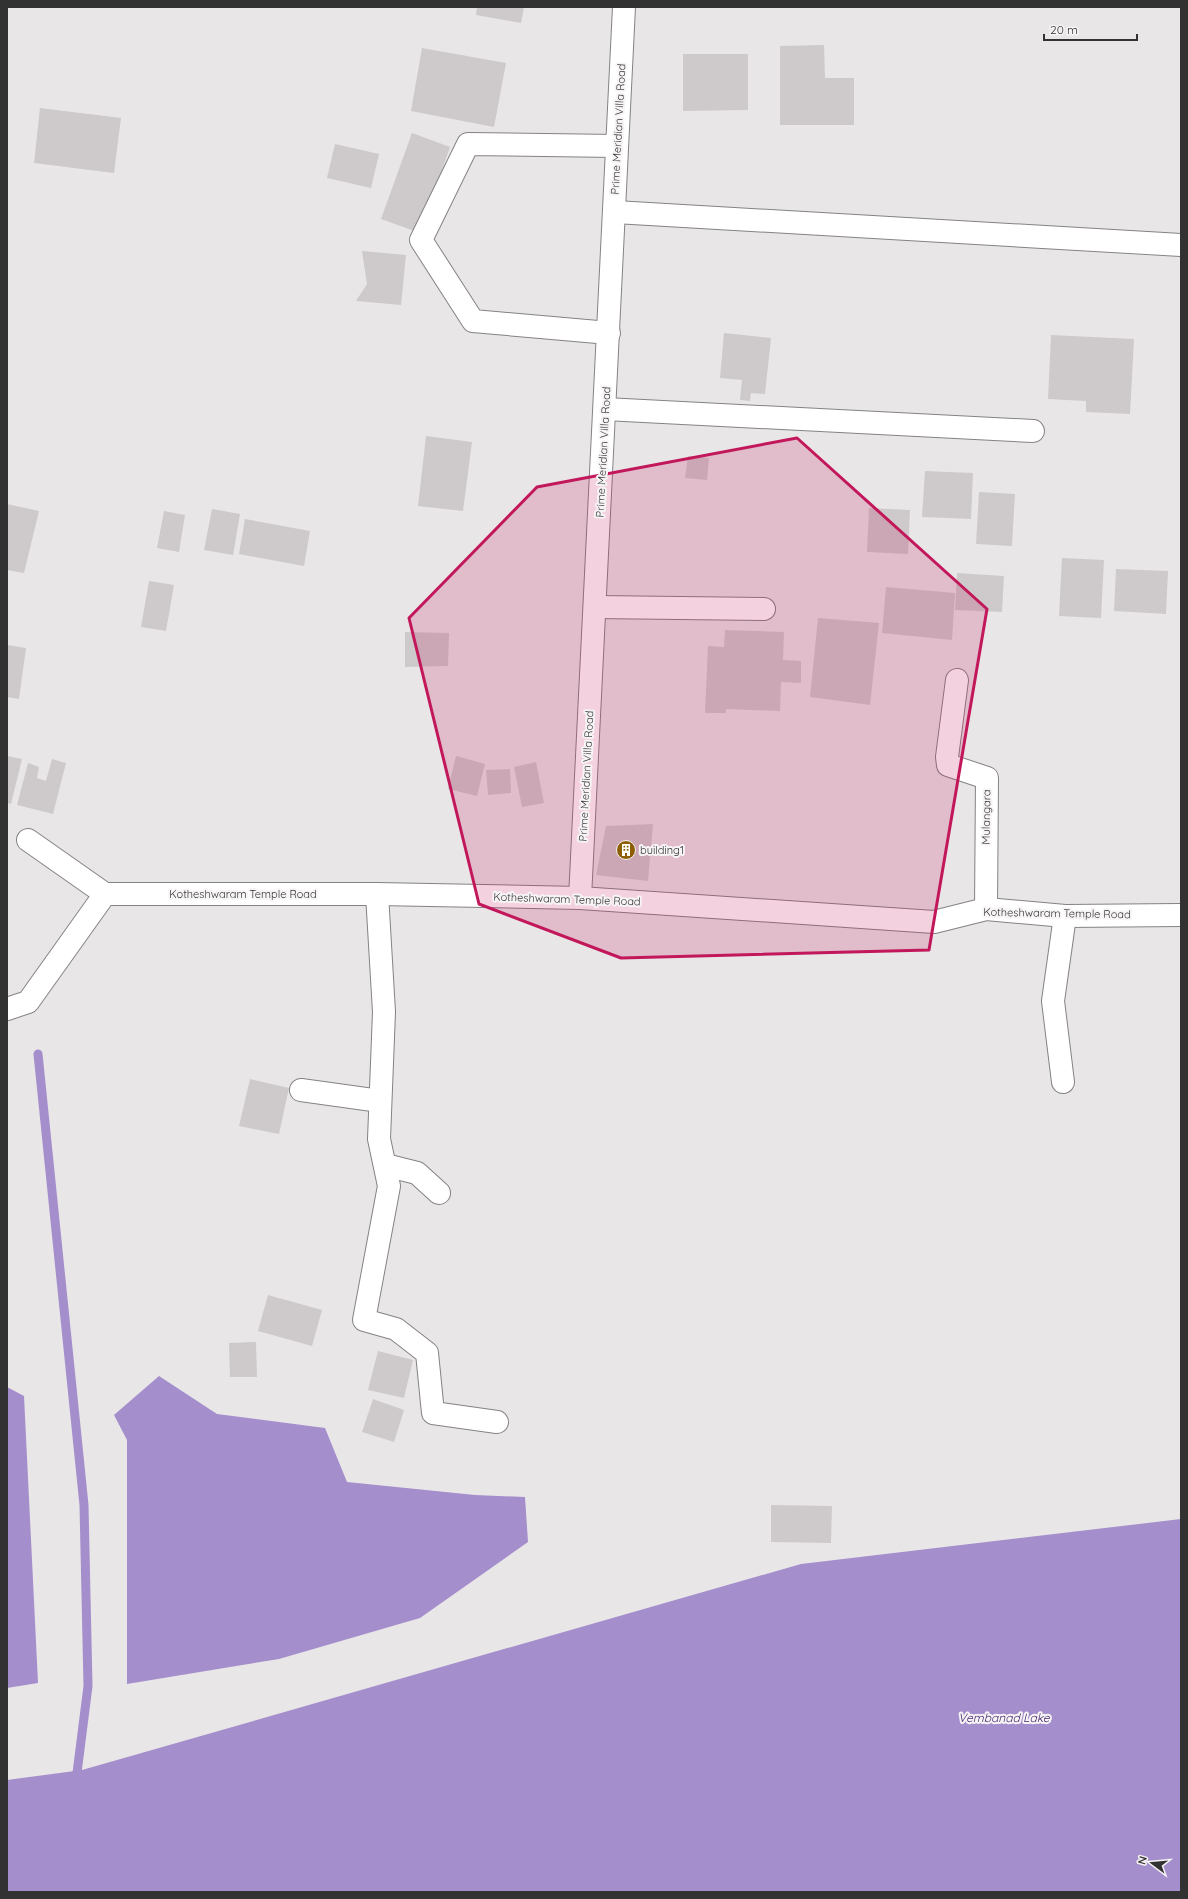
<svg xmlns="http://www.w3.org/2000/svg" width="1188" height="1899" font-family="Quicksand,sans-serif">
<rect width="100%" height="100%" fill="#e9e6e8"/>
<!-- water -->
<g fill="#a48ecb">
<path d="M159,1376L217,1414L325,1428L347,1482L475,1495L525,1497L528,1542L420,1618L279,1659L127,1684V1440L114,1415Z"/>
<path d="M7,1387L24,1396L38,1683L7,1688Z"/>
<path d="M1181,1519V1892H7V1780L82,1770L801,1564Z"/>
</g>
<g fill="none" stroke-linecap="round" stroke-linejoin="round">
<!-- stream -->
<path stroke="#a48ecb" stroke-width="9" d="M38,1054L84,1505L88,1686L76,1781"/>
</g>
<!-- building -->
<g fill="#cecacb">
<path d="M477,7H524L521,23L476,15Z"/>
<path d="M824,45L825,78H854V125H780V46Z"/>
<path d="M422,48L506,63L494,127L411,111Z"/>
<path d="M683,54H748V110L683,111Z"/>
<path d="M40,108L121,118L114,173L34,163Z"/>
<path d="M412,133L450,147L420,233L381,219Z"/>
<path d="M335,144L379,154L371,188L327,178Z"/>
<path d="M362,251L406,255L401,305L356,301L367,284Z"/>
<path d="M724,333L771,338L765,394L751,393L750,401L740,400L742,380L720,378Z"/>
<path d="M1051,335L1134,339L1130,414L1086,412V401L1048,399Z"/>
<path d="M426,436L472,442L463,511L418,506Z"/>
<path d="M688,456L709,458L707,480L685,478Z"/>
<path d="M925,471L973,473L971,519L922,517Z"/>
<path d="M979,492L1015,494L1012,546L976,544Z"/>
<path d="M7,504L39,511L24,573L7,570Z"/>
<path d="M869,508L910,510L908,554L867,552Z"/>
<path d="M212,509L240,514L233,555L204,550Z"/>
<path d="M164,511L185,515L179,552L157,548Z"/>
<path d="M245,519L310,531L304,566L239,554Z"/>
<path d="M1062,558L1104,560L1101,618L1059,616Z"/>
<path d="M1116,569L1168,571L1166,614L1114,611Z"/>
<path d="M957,573L1004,576L1002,612L955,610Z"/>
<path d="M149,581L174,585L166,631L141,627Z"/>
<path d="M886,587L955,593L952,640L882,633Z"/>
<path d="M818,618L879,623L870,705L810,697Z"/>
<path d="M725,630L784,632L783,660L801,661V683L781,682L780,711L726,709V713H705L708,646L724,647Z"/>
<path d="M405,632L449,633L448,666L405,667Z"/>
<path d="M7,645L26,648L19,699L7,697Z"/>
<path d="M7,756L22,759L11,804L7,803Z"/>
<path d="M456,756L485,764L477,796L448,789Z"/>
<path d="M52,759L66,763L53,814L17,805L28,763L39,767L37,778L46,781Z"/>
<path d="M536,762L544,803L522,807L514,767Z"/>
<path d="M510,769L511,793L488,795L486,770Z"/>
<path d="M653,824L648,881L596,875L606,826Z"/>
<path d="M250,1079L289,1088L279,1134L239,1126Z"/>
<path d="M268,1295L322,1310L312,1346L258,1331Z"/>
<path d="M256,1342L257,1377H230L229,1343Z"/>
<path d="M378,1351L413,1360L404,1398L368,1390Z"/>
<path d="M373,1399L404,1410L394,1442L362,1432Z"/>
<path d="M771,1505L832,1506L831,1543L771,1542Z"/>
</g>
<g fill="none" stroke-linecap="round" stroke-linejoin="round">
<!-- minor casing -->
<g stroke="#858284" stroke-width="24">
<g id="minor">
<path d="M615,212L1181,245"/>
<path d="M609,333L473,321L421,240L468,144L617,146"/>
<path d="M605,409L1033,431"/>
<path d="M595,607L764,609"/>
<path d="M957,680L947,757L948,765L987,778L986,909"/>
<path d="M28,840L105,894"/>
<path d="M377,894L384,1012L379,1139L389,1186L364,1320L396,1329L427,1353L433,1413L497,1422"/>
<path d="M580,898L624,7"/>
<path d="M7,1009L28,1002L105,894H377L580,898L934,922L986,909L1065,916L1181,915"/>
<path d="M1063,1082L1053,1001L1065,916"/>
<path d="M301,1090L380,1101"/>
<path d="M385,1165L417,1173L439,1193"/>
</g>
</g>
<!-- minor -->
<use href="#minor" stroke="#fff" stroke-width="22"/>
</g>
<!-- marked area -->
<path fill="#c2185b" fill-opacity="0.2" stroke="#c2185b" stroke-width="3" stroke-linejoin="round" d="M797,438L987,609L929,950L621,958L479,904L409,618L537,487Z"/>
<!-- icons -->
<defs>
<g id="building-disc" transform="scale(1)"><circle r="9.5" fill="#8d5e05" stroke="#f7f4f6"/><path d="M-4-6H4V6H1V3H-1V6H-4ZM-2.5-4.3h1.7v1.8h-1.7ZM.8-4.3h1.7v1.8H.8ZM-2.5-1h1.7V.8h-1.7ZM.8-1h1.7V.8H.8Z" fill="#fff"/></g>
</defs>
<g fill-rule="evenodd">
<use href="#building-disc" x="626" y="850"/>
</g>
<g text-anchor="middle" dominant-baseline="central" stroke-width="4" stroke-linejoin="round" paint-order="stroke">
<!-- street labels -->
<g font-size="11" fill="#333233" stroke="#f7f4f6">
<text transform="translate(618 129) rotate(-87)">Prime Meridian Villa Road</text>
<text transform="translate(603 452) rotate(-87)">Prime Meridian Villa Road</text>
<text transform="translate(586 776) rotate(-87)">Prime Meridian Villa Road</text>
<text transform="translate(986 817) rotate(-89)">Mulangara</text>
<text x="243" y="894">Kotheshwaram Temple Road</text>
<text transform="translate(567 899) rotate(2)">Kotheshwaram Temple Road</text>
<text transform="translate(1057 913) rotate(1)">Kotheshwaram Temple Road</text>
</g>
<!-- poi labels -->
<g font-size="11" fill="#333233" stroke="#f7f4f6" text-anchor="start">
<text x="640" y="850">building1</text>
</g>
<!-- water labels -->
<g font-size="12" font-style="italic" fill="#46266f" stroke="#f7f4f6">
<text x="1004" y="1717">Vembanad Lake</text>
</g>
</g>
<!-- border -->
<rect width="1188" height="1899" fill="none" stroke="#333233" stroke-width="16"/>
<!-- north arrow -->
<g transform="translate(1152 1863) rotate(286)" stroke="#f7f4f6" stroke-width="3" paint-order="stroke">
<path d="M0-3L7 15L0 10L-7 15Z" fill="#333233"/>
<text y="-6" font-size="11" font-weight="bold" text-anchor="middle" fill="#333233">N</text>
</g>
<!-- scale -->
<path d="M1044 34v6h93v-6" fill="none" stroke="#333233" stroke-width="2"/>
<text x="1050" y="34" font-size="12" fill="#333233" stroke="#f7f4f6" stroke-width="3" paint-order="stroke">20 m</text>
</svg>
